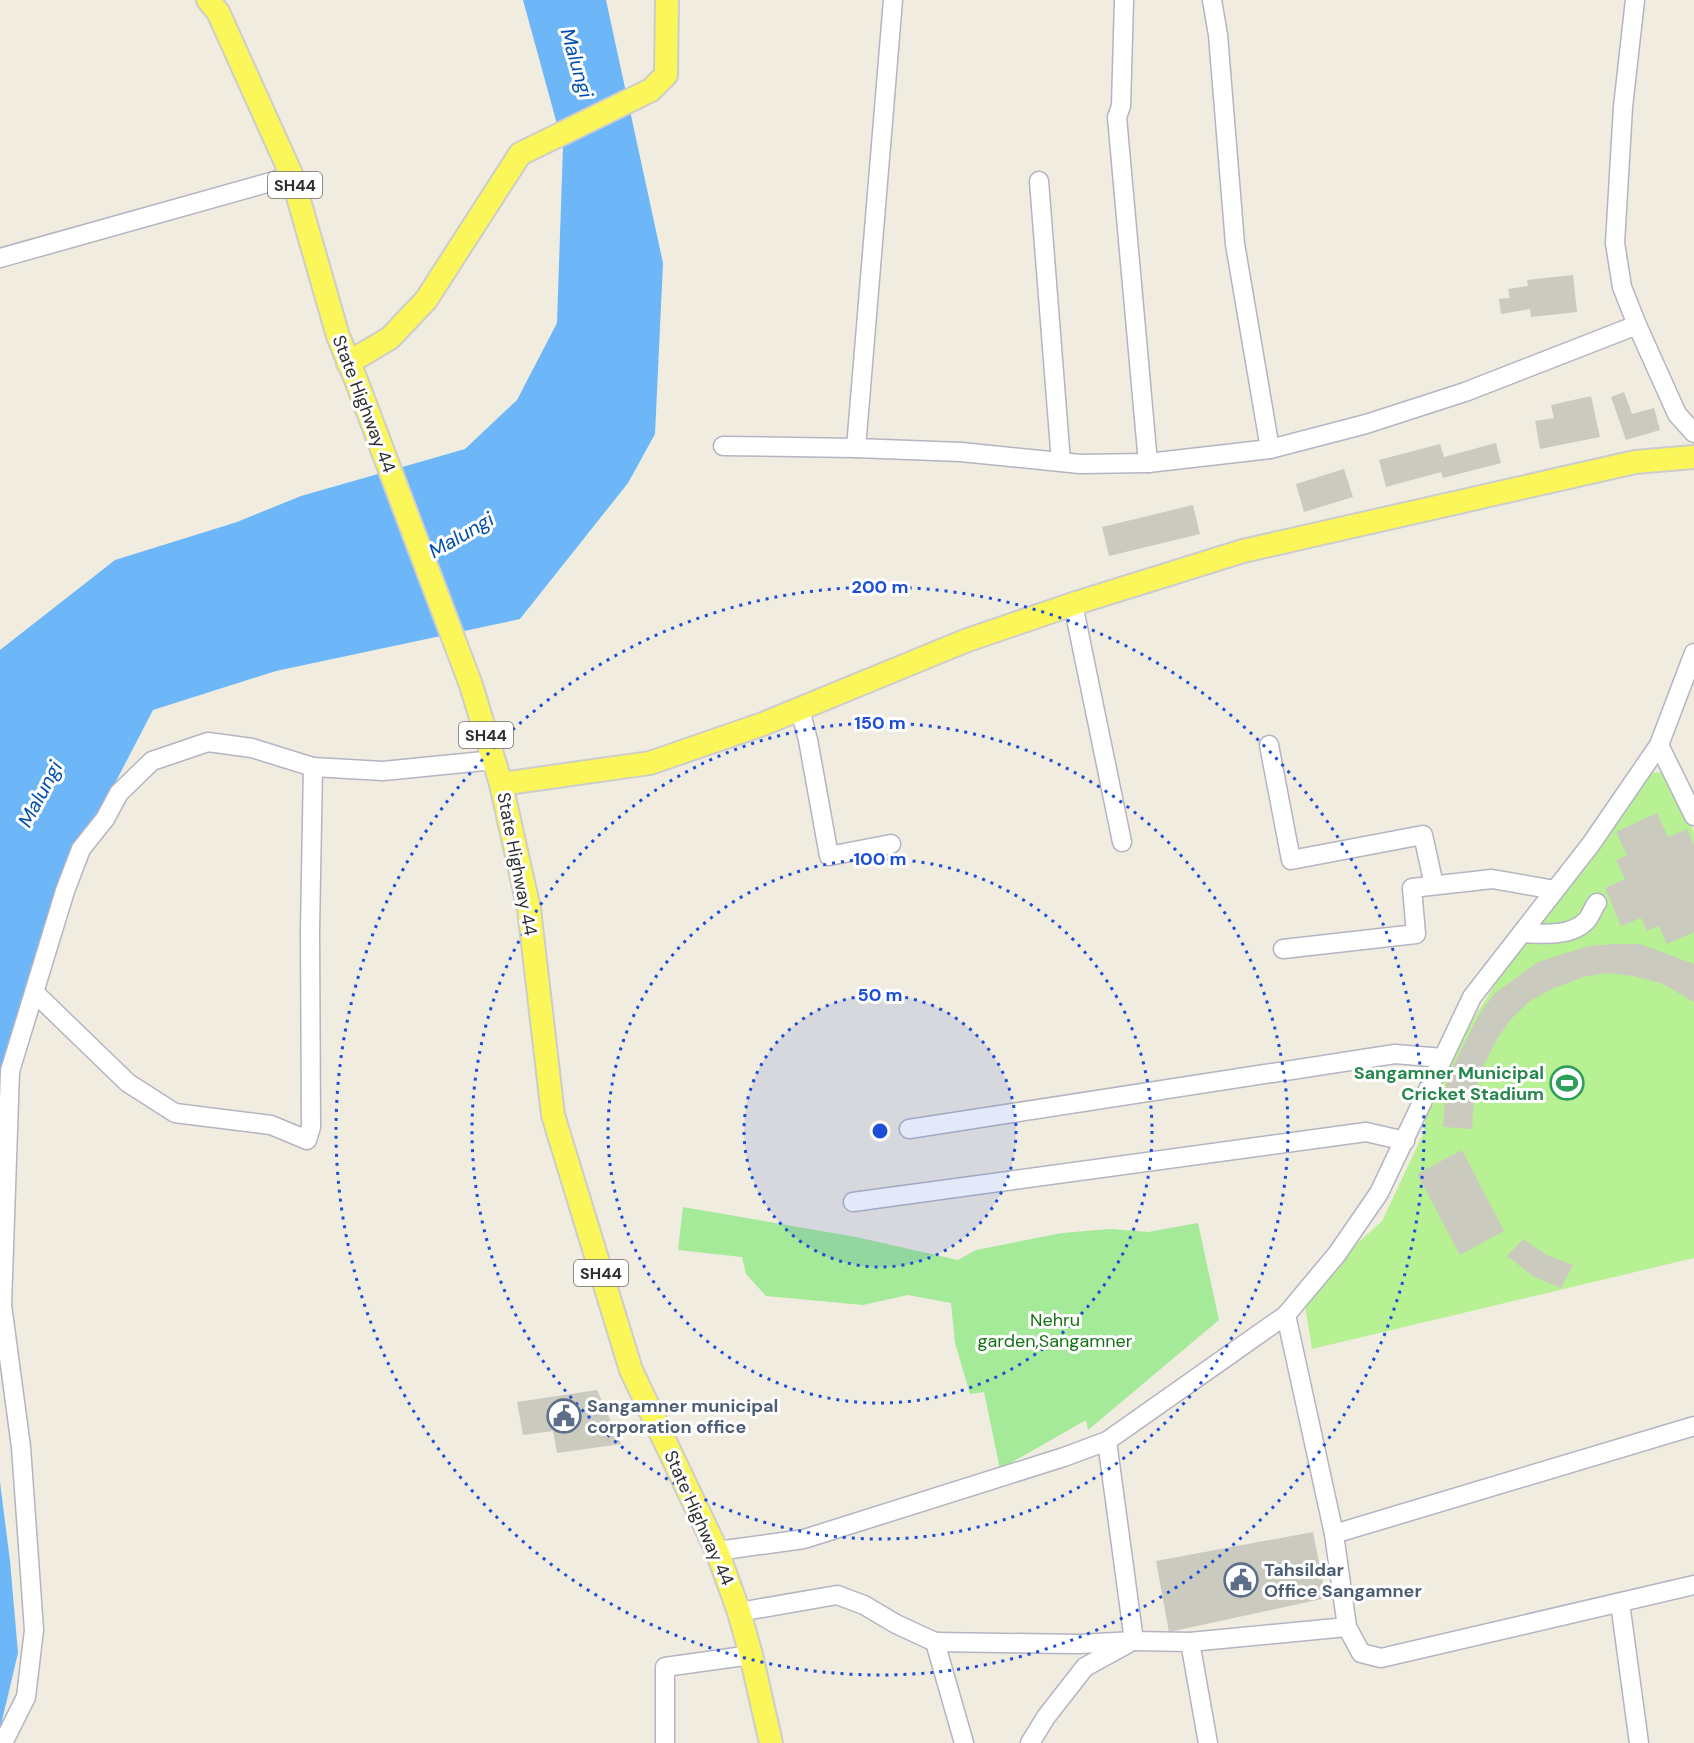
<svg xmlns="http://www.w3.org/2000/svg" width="1694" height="1743" font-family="'DM Sans',sans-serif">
<rect width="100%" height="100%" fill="#f0ece0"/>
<!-- green -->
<path fill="#a4ea99" d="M683,1207L856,1237L958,1260L976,1250L1062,1233L1110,1229L1148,1232L1198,1223L1219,1320L1088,1430L1086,1420L1000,1469L984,1392L970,1394L955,1343L951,1303L908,1295L863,1305L766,1296L746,1274L742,1257L678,1250Z"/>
<!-- pitch -->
<path fill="#b7f194" d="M1668,771L1694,832V1258L1312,1349L1303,1293L1382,1221L1424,1132L1426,1114L1453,1051L1498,980L1605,835L1645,774Z"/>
<!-- water -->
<g fill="#6db7f8">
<path d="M523,0H606L663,263L655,434L628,483L520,619L276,671L153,710L73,864L0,1102V650L115,560L237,522L301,496L465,449L517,400L557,323L563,146Z"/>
<path d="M0,1482L10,1561L18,1653L0,1729Z"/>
</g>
<!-- building -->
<g fill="#cbcabe">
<path d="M1573,275L1577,312L1531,317L1530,309L1501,314L1499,299L1510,298L1508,289L1528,286L1527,280Z"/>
<path d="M1624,392L1632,414L1654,408L1660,430L1626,440L1611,397Z"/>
<path d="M1591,396L1600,437L1540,449L1535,421L1554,418L1551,405Z"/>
<path d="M1496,443L1501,463L1443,478L1441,472L1386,487L1379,460L1440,444L1444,457Z"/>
<path d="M1344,469L1353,497L1304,512L1296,484Z"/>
<path d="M1193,505L1200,534L1109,556L1102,527Z"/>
<path d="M1657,813L1668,837L1687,829L1694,845V932L1667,944L1659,926L1647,931L1641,918L1621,926L1605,888L1625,879L1616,860L1627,855L1616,832Z"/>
<path d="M1614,944H1640L1694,964V1002L1661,983L1632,976L1608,973L1583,977L1554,988L1530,1001L1511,1019L1497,1039L1484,1065L1474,1095L1472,1129L1443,1127L1446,1084L1455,1062L1478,1016L1495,993L1538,962L1589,946Z"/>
<path d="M1462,1150L1504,1231L1460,1255L1417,1174Z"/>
<path d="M1523,1239L1547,1255L1573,1265L1561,1288L1534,1277L1507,1256Z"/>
<path d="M597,1390L621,1444L557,1453L553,1431L523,1435L517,1402Z"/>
<path d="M1313,1532L1326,1598L1169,1632L1156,1561Z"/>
</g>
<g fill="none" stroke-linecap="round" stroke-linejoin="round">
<!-- minor casing -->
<g stroke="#b4b4c2" stroke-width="21">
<g id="minor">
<path d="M1124,0L1121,106L1117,117L1148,463"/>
<path d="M1212,0L1218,35L1235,244L1270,449"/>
<path d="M1635,0L1623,107L1615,243L1622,287L1637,325L1677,414L1694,433"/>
<path d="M1039,181L1061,462"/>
<path d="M0,258L292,176"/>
<path d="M723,446L856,448L961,452L1080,464L1148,463L1270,449L1366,424L1465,392L1637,325"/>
<path d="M856,448L893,0"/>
<path d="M1073,604L1122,842"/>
<path d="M800,709L808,740L829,856L891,844"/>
<path d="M1269,745L1291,860L1423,835L1434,885"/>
<path d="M1659,745L1694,816"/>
<path d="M1522,933C1542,934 1572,937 1587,920C1591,915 1593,908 1597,903"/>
<path d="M1283,949L1416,934L1412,888L1492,879L1555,890"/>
<path d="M35,993L128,1083L175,1113L271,1125L307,1140L311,1127L310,930L313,767"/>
<path d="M909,1129L1395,1054L1443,1058"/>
<path d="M853,1202L1366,1132L1405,1141"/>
<path d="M1107,1441L1134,1641L1190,1642L1347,1627L1334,1534L1286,1315"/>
<path d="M1334,1534L1694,1426"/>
<path d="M717,1551L804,1539L1064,1457L1107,1441L1286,1315L1337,1254L1379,1193L1472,997L1591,844L1659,745L1694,653"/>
<path d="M1620,1603L1639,1743"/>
<path d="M739,1612L837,1595L864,1605L896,1624L935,1642L964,1743"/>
<path d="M1347,1627L1361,1653L1381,1658L1694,1585"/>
<path d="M935,1642L1079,1644L1134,1641"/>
<path d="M1190,1642L1208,1743"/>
<path d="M3,1743L26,1697L34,1630L21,1447L2,1305L10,1071L65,891L81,849L105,819L119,793L152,761L208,742L252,748L313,767L383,771L494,760"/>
<path d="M665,1743V1667L751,1655"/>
<path d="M1030,1743L1046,1717L1085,1667L1127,1644"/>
</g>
</g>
<!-- major casing -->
<g stroke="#cdcdcd" stroke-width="26">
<g id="major">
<path d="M208,0L218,12L292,176L338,336L356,380L471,685L501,784L529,909L553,1115L631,1370L717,1551L739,1612L751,1655L771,1743"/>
<path d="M348,363L390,338L426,300L520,154L651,90L666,75L667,0"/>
<path d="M501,784L650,763L763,724L965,641L1073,604L1243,551L1635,462L1694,457"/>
</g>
</g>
<!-- minor -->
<use href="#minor" stroke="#fff" stroke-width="18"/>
<!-- major -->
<use href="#major" stroke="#fbf659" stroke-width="22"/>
</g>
<!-- distance rings -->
<circle cx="880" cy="1131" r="136" fill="#1d4ed8" fill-opacity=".12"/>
<g fill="none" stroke="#1d4ed8" stroke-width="3" stroke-dasharray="3 6">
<circle cx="880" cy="1131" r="136"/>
<circle cx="880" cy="1131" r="272"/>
<circle cx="880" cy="1131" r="408"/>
<circle cx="880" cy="1131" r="544"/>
</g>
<!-- icons -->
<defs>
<g id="stadium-ring" transform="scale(1.725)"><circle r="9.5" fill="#fff" stroke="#2e9e5b" stroke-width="1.5"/><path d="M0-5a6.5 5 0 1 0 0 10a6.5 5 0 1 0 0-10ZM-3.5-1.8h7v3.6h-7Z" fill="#2e9e5b"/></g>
<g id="civic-ring" transform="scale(1.725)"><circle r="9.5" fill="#fff" stroke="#5c6f8a" stroke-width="1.5"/><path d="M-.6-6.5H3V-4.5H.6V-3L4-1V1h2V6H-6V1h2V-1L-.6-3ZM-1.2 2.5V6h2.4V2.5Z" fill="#5c6f8a"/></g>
</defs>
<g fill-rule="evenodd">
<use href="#stadium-ring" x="1567" y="1083"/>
<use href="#civic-ring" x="564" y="1416"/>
<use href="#civic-ring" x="1241" y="1580"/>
</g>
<g text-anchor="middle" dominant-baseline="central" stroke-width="6" stroke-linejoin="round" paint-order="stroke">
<!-- shield labels -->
<g fill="#fff" stroke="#6d6d6d" stroke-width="1.5">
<rect x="268" y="172" width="54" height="26" rx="4.5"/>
<rect x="459" y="722" width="54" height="26" rx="4.5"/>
<rect x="574" y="1260" width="54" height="26" rx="4.5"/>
</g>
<g font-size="16" font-weight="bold" fill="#2e2e2e">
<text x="295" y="185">SH44</text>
<text x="486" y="735">SH44</text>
<text x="601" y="1273">SH44</text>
</g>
<!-- street labels -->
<g font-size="18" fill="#2e2e2e" stroke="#fff">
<text transform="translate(364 404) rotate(69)">State Highway 44</text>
<text transform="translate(517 864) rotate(79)">State Highway 44</text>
<text transform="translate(699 1518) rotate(66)">State Highway 44</text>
</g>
<!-- leisure labels -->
<g font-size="18" font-weight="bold" fill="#27864d" stroke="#fff" text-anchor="end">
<text x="1544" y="1073">Sangamner Municipal<tspan x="1544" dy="21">Cricket Stadium</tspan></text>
</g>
<!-- park labels -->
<g font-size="18" fill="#167315" stroke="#fff">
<text x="1055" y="1320">Nehru<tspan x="1055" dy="21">garden,Sangamner</tspan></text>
</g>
<!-- service labels -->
<g font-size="18" font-weight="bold" fill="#4e5e75" stroke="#fff" text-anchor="start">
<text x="587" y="1406">Sangamner municipal<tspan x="587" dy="21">corporation office</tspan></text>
<text x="1264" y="1570">Tahsildar<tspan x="1264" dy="21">Office Sangamner</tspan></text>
</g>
<!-- water labels -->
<g font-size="20" font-style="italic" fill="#0350ac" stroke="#fff">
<text transform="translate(577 63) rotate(74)">Malungi</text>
<text transform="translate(461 535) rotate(-30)">Malungi</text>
<text transform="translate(40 794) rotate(-62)">Malungi</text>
</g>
</g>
<circle cx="880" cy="1131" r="9" fill="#1d4ed8" stroke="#fff" stroke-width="3"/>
<g font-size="18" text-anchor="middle" font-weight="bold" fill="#1d4ed8" stroke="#fff" stroke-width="6" stroke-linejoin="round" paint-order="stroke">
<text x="880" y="593">200 m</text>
<text x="880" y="729">150 m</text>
<text x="880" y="865">100 m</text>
<text x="880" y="1001">50 m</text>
</g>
</svg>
